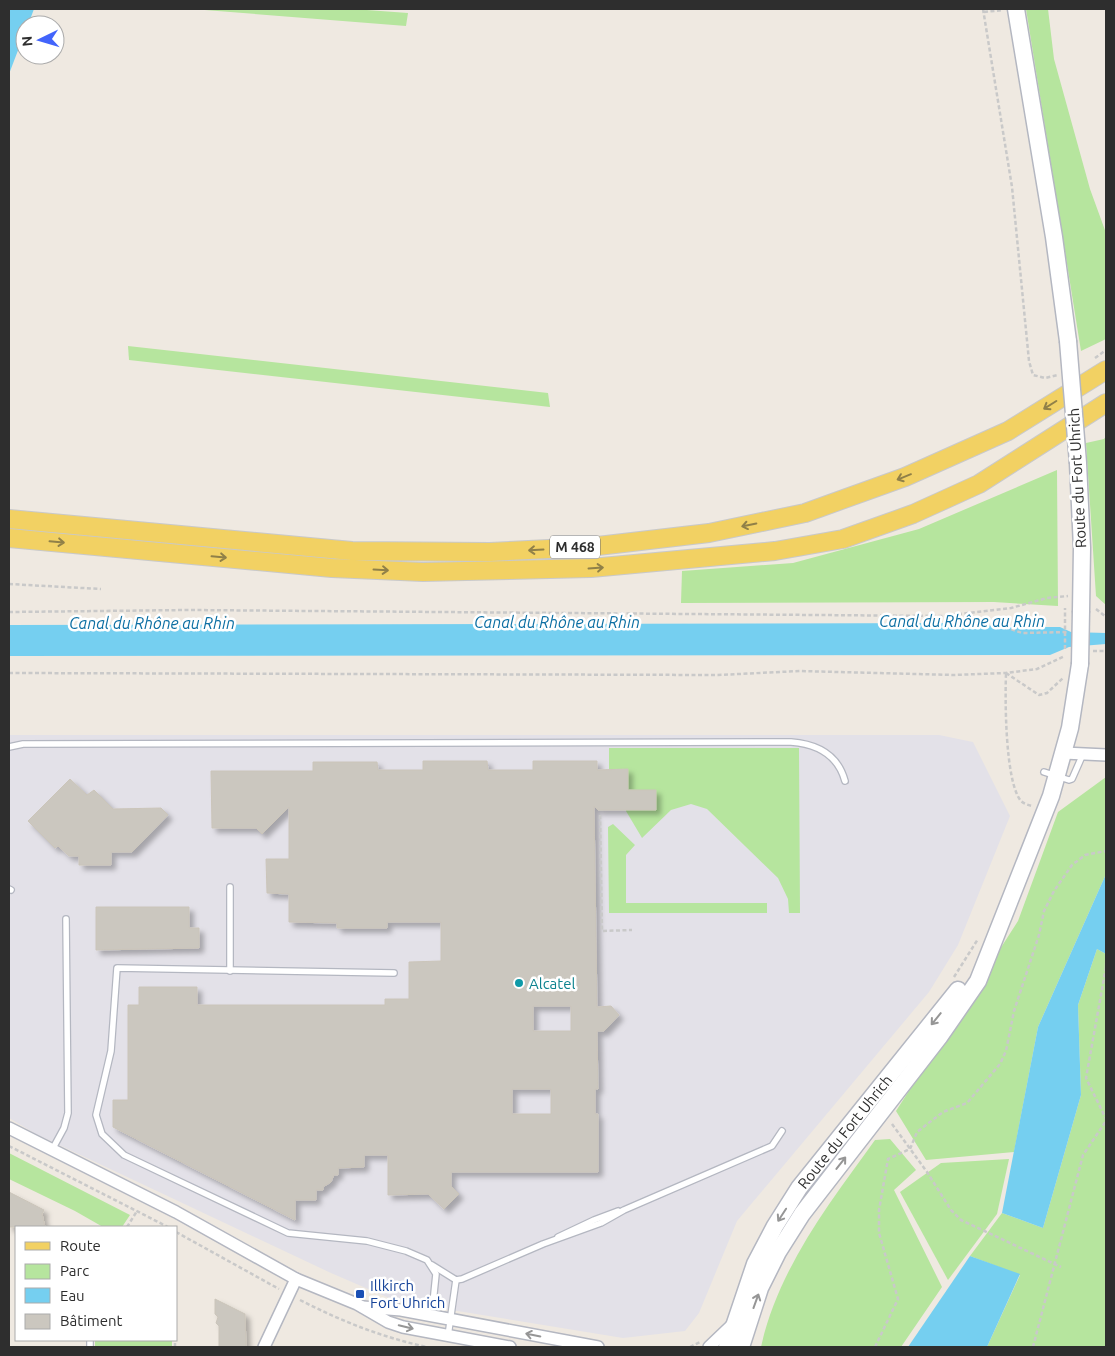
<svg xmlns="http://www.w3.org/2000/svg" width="1115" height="1356" font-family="Ubuntu,sans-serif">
<defs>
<filter id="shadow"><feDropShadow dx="4.5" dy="4.5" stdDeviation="2.5" flood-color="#0004"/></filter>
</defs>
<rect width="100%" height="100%" fill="#efe9e1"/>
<!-- industrial -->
<path fill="#e3e1e8" d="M9,735H939L973,742L1010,816L958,945L929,992L737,1221L699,1313L685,1331L623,1338L396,1301L331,1273L36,1134L9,1118Z"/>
<!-- green -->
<g fill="#b6e59e">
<path d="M192,9H353L408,13L406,26Z"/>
<path d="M1026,9H1048L1054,59L1090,189L1106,233V339L1081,351Z"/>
<path d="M128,346L548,393L550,407L129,360Z"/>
<path d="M1106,436V605L1096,596L1086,443L1104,439Z"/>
<path d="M1057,470L1058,606L994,602L681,603L682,571L793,563L919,529Z"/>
<path d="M609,748H799L800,913H789L788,899L778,878L707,809L691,804L671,810L642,838L626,811L628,769H609Z"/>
<path d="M1106,777V874L1038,1027L1014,1152L926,1160L896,1111L1018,921L1058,812Z"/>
<path d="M613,824L635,845L626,855V903H767V913H609L608,827Z"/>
<path d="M1097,949L1106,954V1347H987L1020,1275L970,1256L1002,1213L1043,1228L1081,1095L1078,1005Z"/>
<path d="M890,1139L916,1170L894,1190L942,1287L901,1347H761C778,1269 829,1204 875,1140Z"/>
<path d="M9,1153L130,1215L122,1227H103L75,1211L9,1179Z"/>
<path d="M1009,1159L997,1214L948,1280L900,1192L941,1163Z"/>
<rect x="95" y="1340" width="77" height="7"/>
</g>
<!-- water -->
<g fill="#75cff0">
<path d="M9,9H34L28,25H25V32L9,74Z"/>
<path d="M966,623L1005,627H1060L1071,632L1106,633V644L1069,647L1050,655L9,656V625Z"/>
<path d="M1106,874V954L1097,949L1078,1005L1081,1095L1043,1228L1002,1213L1038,1027Z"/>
<path d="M970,1256L1020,1274L987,1347H908Z"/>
</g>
<!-- building -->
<g fill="#cbc7bf" stroke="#cbc5ba" fill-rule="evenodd" filter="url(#shadow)">
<path d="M423,761H487L488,770H533V761H597V770L628,769V790H656V810H598L594,806L597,1007L611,1006L619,1015L604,1031H597L598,1089H595V1114H598V1172H451V1186L459,1194L444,1209L428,1194L388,1195V1155H364V1167L338,1168V1175H334L331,1182L323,1187V1190H316V1200H295V1220L113,1127V1100H128V1005H139V987H197V1005H385V999H409V962L441,961V922H387V928H337V923L289,922V894L267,893L266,859H289V807L262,834L256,828H212L211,771H313V762H377L378,770H423ZM533,1006H571V1031H533ZM512,1089H551V1114H512Z"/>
<path d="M70,779L87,795L94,790L113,809L161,808L168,815L132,852H111V865H79V856H69L58,846L55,848L28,821Z"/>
<path d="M96,907H189V928H199V948L96,950Z"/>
<path d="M9,1192L44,1210L42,1214L45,1227H9Z"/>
<path d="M215,1299L245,1314L246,1347H219V1326L216,1323L218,1317L215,1314Z"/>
</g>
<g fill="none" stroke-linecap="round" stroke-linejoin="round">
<!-- lane casing -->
<g stroke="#b4b7c1" stroke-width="8">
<g id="lane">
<path d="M9,747L23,744L791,742C817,744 838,755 845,781"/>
<path d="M1044,772L1069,780L1072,779L1083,754"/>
<path d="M9,889L11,890"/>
<path d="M230,971V887"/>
<path d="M394,973L117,968L111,1051L96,1115L102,1134L124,1155L288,1233L367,1241L406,1251L427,1260L436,1274L433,1303"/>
<path d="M52,1150L64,1128L68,1113L66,919"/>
<path d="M558,1237L594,1220L618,1211"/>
<path d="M432,1265L456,1280L462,1279L543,1244L601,1223L624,1210L772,1146L782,1131"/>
<path d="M448,1336L456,1280"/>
<path d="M90,1340V1347"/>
</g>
</g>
<!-- street casing -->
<g stroke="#b4b7c1" stroke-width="14">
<g id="street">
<path d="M1064,753L1106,755"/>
<path d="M9,1128L176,1212L296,1279L357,1304L388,1322L403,1327L510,1347"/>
<path d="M363,1307L401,1310L598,1347"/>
<path d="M264,1347L296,1279"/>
<path d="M709,1347L731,1326"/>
</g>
</g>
<!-- secondary casing -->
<g stroke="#b4b7c1" stroke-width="19">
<g id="secondary">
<path d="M1016,9L1054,237L1068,341"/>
<path d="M1078,463L1082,548L1081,611"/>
<path id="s1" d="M727,1347L755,1264L775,1226L799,1188L958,990"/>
<path d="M741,1347L760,1288L778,1252L802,1214L940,1036L978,981L1051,796L1070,728L1080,664"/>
</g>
</g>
<!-- primary casing -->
<g stroke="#c9c9c9" stroke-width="20">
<g id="primary">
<path d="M9,519L352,551L490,552L589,547L709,533L805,513L905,477L1008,431L1106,370"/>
<path d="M9,538L332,568L423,572L591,568L775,551L843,539L913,514L979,484L1106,403"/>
</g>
</g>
<!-- path -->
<g stroke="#c9c9c9" stroke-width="2.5" stroke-dasharray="4 2.5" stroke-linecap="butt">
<path d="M983,9L1012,187L1029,361L1033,375L1045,378L1058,375"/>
<path d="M984,12L1003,10"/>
<path d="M1095,358L1106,350"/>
<path d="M9,584L101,589"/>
<path d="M1096,609L1106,617"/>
<path d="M9,612L189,610L942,616L1011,608L1047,598L1068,596"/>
<path d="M1005,627L1022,633L1067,632"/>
<path d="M1093,651H1106"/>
<path d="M9,673L718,675L800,671L954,675L1006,673L1037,669L1065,656"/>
<path d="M1006,673L1039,695L1047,693L1063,678"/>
<path d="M1006,674C1005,699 1005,782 1021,801C1024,804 1028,805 1032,806"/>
<path d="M600,815L602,931L632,930"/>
<path d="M1106,967L1086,1078L1106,1119"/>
<path d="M1106,967V960"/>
<path d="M954,977L978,939"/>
<path d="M892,1124L927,1172L951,1210L961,1220L1061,1267"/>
<path d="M9,1146L168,1227"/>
<path d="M127,1227L137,1211"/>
<path d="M176,1232L279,1289"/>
<path d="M300,1300C341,1321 381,1337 427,1347"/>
<path d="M175,1347V1340"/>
<path d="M690,1347L700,1342"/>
<path d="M875,1347L898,1299L879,1233V1210L888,1159L910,1149L917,1132L943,1112L967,1103L1000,1064L1006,1051L1014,1011L1039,935L1044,911L1054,891L1072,865L1085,855L1106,851"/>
<path d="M1033,1347L1083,1155L1106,1121"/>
</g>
<!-- lane -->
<use href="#lane" stroke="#fff" stroke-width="5.5"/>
<!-- street -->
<use href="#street" stroke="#fff" stroke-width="11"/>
<!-- secondary -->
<use href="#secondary" stroke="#fff" stroke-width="16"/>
<!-- primary -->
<use href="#primary" stroke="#f2d163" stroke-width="18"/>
<!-- secondary-bridge casing -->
<g stroke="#b4b7c1" stroke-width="19" stroke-linecap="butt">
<g id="secondary-bridge">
<path d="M1068,341L1078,463"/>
<path d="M1080,664L1081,611"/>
</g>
</g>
<!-- path-bridge -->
<path stroke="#c9c9c9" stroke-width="2.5" stroke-dasharray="4 2.5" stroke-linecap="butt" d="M1065,649V608"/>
<!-- secondary-bridge -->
<use href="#secondary-bridge" stroke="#fff" stroke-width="16"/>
</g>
<!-- one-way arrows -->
<defs><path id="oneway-shaft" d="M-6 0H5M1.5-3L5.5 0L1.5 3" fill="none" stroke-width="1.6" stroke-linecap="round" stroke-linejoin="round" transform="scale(1.25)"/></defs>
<g stroke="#908048">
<use href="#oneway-shaft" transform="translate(1050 405) rotate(148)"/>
<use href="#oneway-shaft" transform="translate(904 477) rotate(158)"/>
<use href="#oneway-shaft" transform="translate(749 525) rotate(168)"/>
<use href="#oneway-shaft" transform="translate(57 542) rotate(5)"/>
<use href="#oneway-shaft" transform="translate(536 550) rotate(177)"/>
<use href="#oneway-shaft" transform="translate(219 557) rotate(5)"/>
<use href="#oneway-shaft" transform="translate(596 568) rotate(-4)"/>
<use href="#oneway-shaft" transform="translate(381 570) rotate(3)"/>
</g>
<g stroke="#969696">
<use href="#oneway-shaft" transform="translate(936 1019) rotate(129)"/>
<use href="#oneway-shaft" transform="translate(841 1163) rotate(-52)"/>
<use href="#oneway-shaft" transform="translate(782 1215) rotate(123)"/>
<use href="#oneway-shaft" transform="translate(756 1301) rotate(-70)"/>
<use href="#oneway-shaft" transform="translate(406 1327) rotate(14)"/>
<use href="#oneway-shaft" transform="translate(533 1335) rotate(-169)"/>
</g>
<!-- markers -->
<circle fill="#0f9aa8" stroke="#fff" stroke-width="2" cx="519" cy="983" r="5"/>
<rect fill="#1a4fb4" stroke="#fff" stroke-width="2" x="355" y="1289" width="10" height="10" rx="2.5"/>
<g text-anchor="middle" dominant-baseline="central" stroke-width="5" stroke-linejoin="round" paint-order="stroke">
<!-- shield labels -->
<rect fill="#fff" stroke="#6d6d6d" stroke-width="1" x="550" y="535.5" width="50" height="23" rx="4"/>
<g font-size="14" font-weight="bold" fill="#2e2e2e">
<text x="575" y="547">M 468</text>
</g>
<!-- street labels -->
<g font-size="15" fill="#2e2e2e" stroke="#fff">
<text transform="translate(1077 478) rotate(-93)">Route du Fort Uhrich</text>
<text stroke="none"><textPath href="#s1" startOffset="248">Route du Fort Uhrich</textPath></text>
</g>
<!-- culture labels -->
<g font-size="15" fill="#0d838f" stroke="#fff" text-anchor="start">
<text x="529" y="983">Alcatel</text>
</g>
<!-- transit labels -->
<g font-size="15" fill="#164399" stroke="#fff" text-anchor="start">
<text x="370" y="1285">Illkirch<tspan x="370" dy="17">Fort Uhrich</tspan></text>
</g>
<!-- water labels -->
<g font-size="16" font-style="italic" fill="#0d6fa3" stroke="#fff">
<text x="962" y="621">Canal du Rhône au Rhin</text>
<text x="557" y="622">Canal du Rhône au Rhin</text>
<text x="152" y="623">Canal du Rhône au Rhin</text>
</g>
</g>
<!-- border -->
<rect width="1115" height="1356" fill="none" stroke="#2e2e2e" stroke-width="20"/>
<!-- legend -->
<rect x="15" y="1226" width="162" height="115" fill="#ffffff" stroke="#ababab"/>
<rect x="25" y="1242" width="25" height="8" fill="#f2d163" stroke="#ababab"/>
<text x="60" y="1251" font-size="15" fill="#2e2e2e">Route</text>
<rect x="25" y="1264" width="25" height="15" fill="#b6e59e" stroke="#ababab"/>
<text x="60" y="1276" font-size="15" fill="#2e2e2e">Parc</text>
<rect x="25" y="1288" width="25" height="15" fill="#75cff0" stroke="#ababab"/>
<text x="60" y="1301" font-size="15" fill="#2e2e2e">Eau</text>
<rect x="25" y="1314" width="25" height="15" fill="#cbc7bf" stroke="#ababab"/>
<text x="60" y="1326" font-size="15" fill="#2e2e2e">Bâtiment</text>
<!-- north arrow -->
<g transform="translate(40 40) rotate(265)"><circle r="24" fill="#ffffff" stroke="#ababab"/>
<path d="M0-4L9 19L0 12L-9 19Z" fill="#4264fb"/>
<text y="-8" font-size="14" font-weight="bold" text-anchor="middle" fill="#2e2e2e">N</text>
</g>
</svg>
